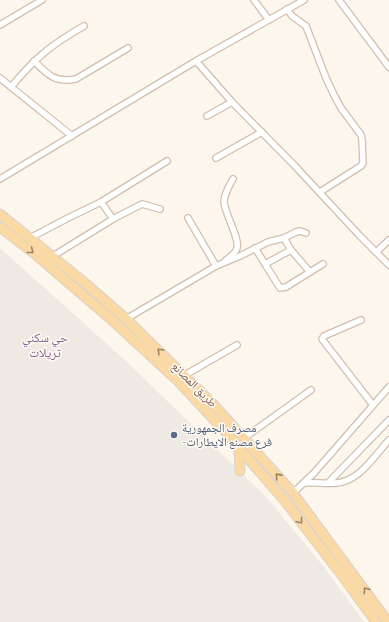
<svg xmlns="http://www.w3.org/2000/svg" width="389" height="622" font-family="'Sofia Sans Condensed','Noto Naskh Arabic',sans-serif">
<rect width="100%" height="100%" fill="#fdf6ec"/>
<!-- industrial -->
<path fill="#efe9e4" d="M0,248L127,362L268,499L324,567L364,622H0Z"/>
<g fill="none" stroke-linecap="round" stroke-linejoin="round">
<!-- street casing -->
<g stroke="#d1beb0" stroke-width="8">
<g id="street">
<path d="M254,0L269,20"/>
<path d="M339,0L389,67"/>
<path d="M287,9L292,16L306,26L326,78L334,95L341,108L361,135L362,140L363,163L361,166L320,192"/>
<path d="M0,25L42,0"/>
<path d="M34,61C48,75 55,83 76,79L128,48"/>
<path d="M196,61L232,102L294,165L360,236L389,265"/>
<path d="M0,78L72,136"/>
<path d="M11,87C35,58 52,44 84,26"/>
<path d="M207,116L232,102"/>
<path d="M216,158L262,132"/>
<path d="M0,179L196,61L304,0"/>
<path d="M101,202L113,219"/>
<path d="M188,218L216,266"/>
<path d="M30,238L68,218L101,202L167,161"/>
<path d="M284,238L291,250L310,272"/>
<path d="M255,248L280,288L286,287L323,264"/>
<path d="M376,252L389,240"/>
<path d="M53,256L113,219L142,204L160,209"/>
<path d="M226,260C230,257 236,253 237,248C240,239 225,214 224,202C224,194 229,186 233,179"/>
<path d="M265,264L291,250"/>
<path d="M126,319L216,266L240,256L268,242L284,238L296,232L300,231L306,233"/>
<path d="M361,320L324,336L322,339L373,405"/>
<path d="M185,375L237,345"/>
<path d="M244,438L311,390"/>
<path d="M305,483C315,482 326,484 336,483C359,482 375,455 389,440"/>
<path d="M328,483L389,420"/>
<path d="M293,493L314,473L389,387"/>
</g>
</g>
<!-- primary casing -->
<g stroke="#dad1cd" stroke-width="11">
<g id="primary">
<path d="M0,214L85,283L126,319L213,404L293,493L388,622"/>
<path d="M0,227L35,254L113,321L178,381L221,427L285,501L344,578L376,622"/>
<path d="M239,448L240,471"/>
</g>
</g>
<!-- street -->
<use href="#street" stroke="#fff" stroke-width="5.5"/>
<!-- primary -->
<use href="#primary" stroke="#fbd9a5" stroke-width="9"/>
</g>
<!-- one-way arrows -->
<defs><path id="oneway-chevron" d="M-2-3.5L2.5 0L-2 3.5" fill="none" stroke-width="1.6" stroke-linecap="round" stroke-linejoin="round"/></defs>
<g stroke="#a18267">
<use href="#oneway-chevron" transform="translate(31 251) rotate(38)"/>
<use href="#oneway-chevron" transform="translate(160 351) rotate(-135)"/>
<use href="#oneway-chevron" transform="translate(278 476) rotate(-132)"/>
<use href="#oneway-chevron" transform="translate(300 521) rotate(52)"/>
<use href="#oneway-chevron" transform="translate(366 590) rotate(-126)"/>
</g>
<!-- markers -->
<circle fill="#5c6f8a" stroke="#fffaf3" stroke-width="1.5" cx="174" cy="435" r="4"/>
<g text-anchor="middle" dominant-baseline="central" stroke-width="3" stroke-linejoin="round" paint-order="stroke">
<!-- street labels -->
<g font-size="12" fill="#7a5c4d" stroke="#fffaf3">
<text transform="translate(194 385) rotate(45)">طريق المصانع</text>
</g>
<!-- service labels -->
<g font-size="12" fill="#4e5e75" stroke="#fffaf3" text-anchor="start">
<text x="182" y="428">مصرف الجمهورية<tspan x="182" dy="14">-فرع مصنع الايطارات</tspan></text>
</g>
<!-- neighbourhood labels -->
<g font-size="13" fill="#846695" stroke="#fffaf3">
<text x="45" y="338">حي سكني<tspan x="45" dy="15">تريلات</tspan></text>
</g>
</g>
</svg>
